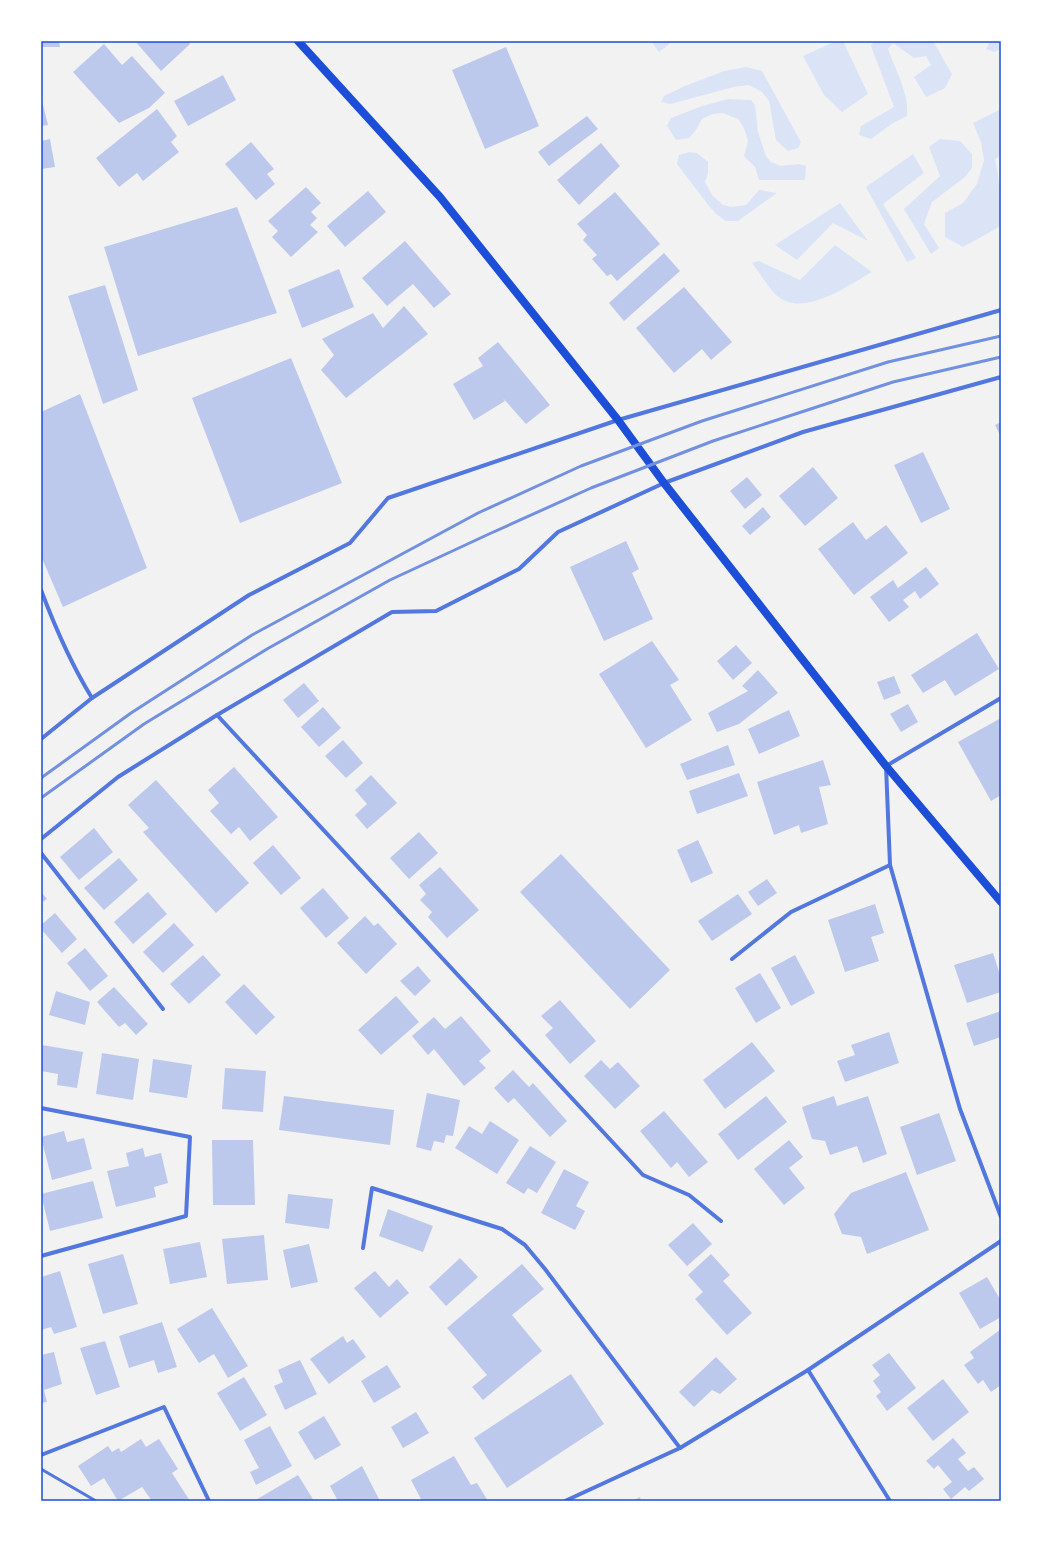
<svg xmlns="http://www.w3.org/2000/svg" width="1042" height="1542" font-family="Rubik,sans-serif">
<rect width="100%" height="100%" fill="#f2f2f2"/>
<!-- green -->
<g fill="#dbe4f7">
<path d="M654,41H670L669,44L659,52L653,44Z"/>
<path d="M836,41H843L868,94L842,112L824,95L803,56Z"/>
<path d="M874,41H933L952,74L945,88L926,97L914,77L931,65L926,56L914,58L893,43L888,49C895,69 910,96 907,116L893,123L871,139L859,135L861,126L894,107L871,46Z"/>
<path d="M990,41H1001V49L994,52L986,49Z"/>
<path d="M746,67L762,71L801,142L798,148L788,151L776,140L769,101L762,92L749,85L734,87L670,104L661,102L664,96L685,86L724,71Z"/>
<path d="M728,99L751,100L755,105L758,132L766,156L771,162L781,166L799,164L806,166L805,180H759L755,167L744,156L748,141L744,128L738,119L723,113L713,114L702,119L696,130L689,138L676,140L667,126L671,118L702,106Z"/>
<path d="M1001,109V155L995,159C1000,182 1001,203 1001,226L963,247L945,237V213L963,203L977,184L984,160L981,142L973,123Z"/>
<path d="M940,139L960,141L972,154V168L965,177L932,202L924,224L939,248L931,254L904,209L940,176L929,147Z"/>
<path d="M689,152L697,153L708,162V173L705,182L712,195L723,205L732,207L746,205L759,190L777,193L738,221H726L716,214L709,206L677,164L679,155Z"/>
<path d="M913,154L924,173L883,204L916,258L907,262L866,187Z"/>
<path d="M840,203L868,241L833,223L797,260L775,245Z"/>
<path d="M835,245L872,272C847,286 803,319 776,295C768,287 759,272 752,263L759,261L800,280Z"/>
</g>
<!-- building -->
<g fill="#bdc9ec">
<path d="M41,41H59L60,47H41Z"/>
<path d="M135,41H188L190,44L161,71Z"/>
<path d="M104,44L122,65L132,56L165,93L149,108L119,123L73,72Z"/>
<path d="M506,47L539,126L485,149L452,70Z"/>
<path d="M223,75L236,100L188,126L174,101Z"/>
<path d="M41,97L48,125L41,126Z"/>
<path d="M157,109L177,136L171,142L179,152L143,181L137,173L119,187L96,158Z"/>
<path d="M587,116L598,129L549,166L538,152Z"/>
<path d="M50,139L55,167L41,169V141Z"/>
<path d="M251,142L274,169L267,174L275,184L256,200L225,164Z"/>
<path d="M601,143L620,166L579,205L557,180Z"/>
<path d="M306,187L321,203L311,212L317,218L310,225L318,232L291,257L272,237L278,231L268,221Z"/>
<path d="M368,191L386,212L345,247L327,226Z"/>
<path d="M615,192L660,244L617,281L611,274L607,276L592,259L597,255L583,240L587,235L577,224Z"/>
<path d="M237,207L277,313L138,356L104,247Z"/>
<path d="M405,241L451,294L434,308L413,284L387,306L362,278Z"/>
<path d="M664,253L680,271L624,321L609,303Z"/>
<path d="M339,269L354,307L302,328L288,290Z"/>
<path d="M105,285L138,390L103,404L68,296Z"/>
<path d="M684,287L732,342L711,360L702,349L674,373L636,328Z"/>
<path d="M404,306L428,334L346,398L321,370L334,355L322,339L373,313L383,328Z"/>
<path d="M498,342L550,405L526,424L502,397L505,401L474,420L453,384L483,366L478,358Z"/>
<path d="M291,358L342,483L240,523L192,398Z"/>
<path d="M80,394L147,568L63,607L41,556V412Z"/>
<path d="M1001,422V437L995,425Z"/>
<path d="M923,452L950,509L921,523L894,465Z"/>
<path d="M813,467L838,498L805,526L779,496Z"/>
<path d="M747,477L762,495L745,509L730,491Z"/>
<path d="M763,507L771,517L750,535L742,526Z"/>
<path d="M853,522L866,540L886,525L908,553L854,595L818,549Z"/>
<path d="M626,541L639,569L632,573L653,619L604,641L570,567Z"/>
<path d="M926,567L939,584L920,599L915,591L903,600L909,607L889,622L870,597L893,580L898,588Z"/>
<path d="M977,633L999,669L955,696L945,680L923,693L911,675Z"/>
<path d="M652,641L679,680L670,685L692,720L646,748L599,674Z"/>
<path d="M736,645L752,663L733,680L717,661Z"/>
<path d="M758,670L778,693L739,724L717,732L708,713L748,691L742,686Z"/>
<path d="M894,676L901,693L884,700L877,682Z"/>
<path d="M304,683L319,701L298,718L283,700Z"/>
<path d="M908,704L918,722L901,732L890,714Z"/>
<path d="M323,707L341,728L319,747L301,727Z"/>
<path d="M789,710L800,736L759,754L748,729Z"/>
<path d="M1001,718V795L991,801L958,742Z"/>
<path d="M343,740L363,763L346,778L325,756Z"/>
<path d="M728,745L735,765L687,780L680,764Z"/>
<path d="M823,760L831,785L819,787L828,824L801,833L799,825L774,835L757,782Z"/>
<path d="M234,767L278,817L250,841L239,827L231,834L210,811L219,803L208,790Z"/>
<path d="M739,773L748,796L697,814L689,791Z"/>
<path d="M371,775L397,803L367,829L355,815L367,804L355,790Z"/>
<path d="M156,780L249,883L216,913L143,832L149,828L128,805Z"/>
<path d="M94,828L113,852L79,880L60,857Z"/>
<path d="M419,832L438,853L409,879L390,858Z"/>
<path d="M698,840L713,873L691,883L677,850Z"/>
<path d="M273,845L301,878L281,895L253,863Z"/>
<path d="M561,854L670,970L630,1009L520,892Z"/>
<path d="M119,858L138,880L104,910L84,888Z"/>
<path d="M440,867L479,910L447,938L428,917L432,912L420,900L426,894L419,885Z"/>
<path d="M767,879L777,893L758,906L748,892Z"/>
<path d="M323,888L349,918L326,938L300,908Z"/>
<path d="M41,892L47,899L41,903Z"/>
<path d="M148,892L167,914L133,944L114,922Z"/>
<path d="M738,894L752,914L712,941L698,921Z"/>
<path d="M875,904L884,933L871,937L879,961L845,972L828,920Z"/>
<path d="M55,913L77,939L62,953L41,929V925Z"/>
<path d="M365,916L374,926L378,923L397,944L366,974L337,943Z"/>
<path d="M174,923L194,945L163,973L143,952Z"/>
<path d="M85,948L108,976L90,991L67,963Z"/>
<path d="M993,953L1001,978V992L967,1003L954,965Z"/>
<path d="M203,955L221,975L189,1004L170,984Z"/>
<path d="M795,955L815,993L791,1006L771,968Z"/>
<path d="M418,966L431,981L415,996L400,981Z"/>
<path d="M760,973L781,1008L756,1023L735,988Z"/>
<path d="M244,984L275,1017L256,1035L225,1002Z"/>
<path d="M114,987L148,1024L136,1035L125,1023L119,1027L97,1002Z"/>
<path d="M56,991L90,1002L85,1025L49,1015Z"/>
<path d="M396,996L419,1022L381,1055L358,1030Z"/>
<path d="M560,1000L596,1041L570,1064L545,1035L553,1028L541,1016Z"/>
<path d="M1001,1011V1037L974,1046L966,1023Z"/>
<path d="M461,1016L491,1051L479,1061L486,1068L464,1086L434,1049L428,1055L412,1036L434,1017L445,1029Z"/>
<path d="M889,1032L899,1063L845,1082L837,1061L855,1055L851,1045Z"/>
<path d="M752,1042L775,1071L725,1109L703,1080Z"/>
<path d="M42,1045L83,1052L77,1088L57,1085L58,1074L41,1071Z"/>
<path d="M102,1053L139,1059L133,1100L96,1094Z"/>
<path d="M153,1059L192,1065L187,1098L149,1092Z"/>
<path d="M601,1060L610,1069L618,1062L640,1086L615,1109L584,1076Z"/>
<path d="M225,1068L266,1071L263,1112L222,1109Z"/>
<path d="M513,1070L529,1087L533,1083L567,1121L550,1137L514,1098L508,1103L494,1088Z"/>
<path d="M427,1093L460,1100L453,1136L446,1135L444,1143L434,1141L431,1151L416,1147Z"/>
<path d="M284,1096L394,1110L390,1145L279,1130Z"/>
<path d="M766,1096L787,1122L738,1160L718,1134Z"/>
<path d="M834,1096L837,1106L868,1096L887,1154L863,1163L857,1146L830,1155L825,1141L812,1139L802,1107Z"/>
<path d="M664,1111L708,1162L689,1177L677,1162L671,1168L640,1131Z"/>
<path d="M939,1113L956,1161L917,1175L900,1127Z"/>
<path d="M490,1121L519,1140L497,1174L455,1148L469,1126L482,1134Z"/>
<path d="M64,1131L67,1142L84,1138L92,1169L52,1180L41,1137Z"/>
<path d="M212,1140H253L255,1205H213Z"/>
<path d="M789,1140L803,1157L789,1168L805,1188L784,1205L754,1169Z"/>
<path d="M530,1146L556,1162L537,1193L528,1188L524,1194L506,1183Z"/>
<path d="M143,1148L145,1157L161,1153L168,1183L154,1187L156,1197L116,1207L107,1171L129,1166L126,1153Z"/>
<path d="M564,1169L589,1182L576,1206L585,1211L575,1230L541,1213Z"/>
<path d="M906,1172L929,1230L867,1254L861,1237L842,1234L834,1214L851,1193Z"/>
<path d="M93,1181L103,1218L50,1231L41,1194Z"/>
<path d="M288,1194L333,1199L329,1229L285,1223Z"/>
<path d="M388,1209L433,1226L423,1252L379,1236Z"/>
<path d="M693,1223L712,1244L687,1266L668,1245Z"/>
<path d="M264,1235L268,1280L227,1284L222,1239Z"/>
<path d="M200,1242L207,1277L170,1284L163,1249Z"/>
<path d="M309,1244L318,1282L291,1288L283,1250Z"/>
<path d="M123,1254L138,1304L103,1314L88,1264Z"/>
<path d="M711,1254L730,1275L723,1281L752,1313L727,1335L695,1299L703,1292L688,1275Z"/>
<path d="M460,1258L478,1277L446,1306L429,1287Z"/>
<path d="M522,1264L544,1289L512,1315L542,1351L483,1400L472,1387L487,1375L447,1328Z"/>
<path d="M60,1271L77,1327L54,1334L51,1327L41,1330V1277Z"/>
<path d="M375,1271L389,1287L397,1279L409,1293L380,1318L354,1288Z"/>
<path d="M987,1277L1001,1301V1317L980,1329L959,1293Z"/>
<path d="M212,1308L248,1366L228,1378L214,1354L199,1363L177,1329Z"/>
<path d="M162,1322L177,1367L158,1373L154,1360L129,1368L119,1336Z"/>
<path d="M1001,1329V1385L991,1392L983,1380L978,1384L964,1365L974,1358L970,1352Z"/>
<path d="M343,1336L347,1343L353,1339L366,1357L329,1384L310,1359Z"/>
<path d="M105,1341L120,1387L96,1395L80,1348Z"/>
<path d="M54,1352L62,1384L44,1390L47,1402L41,1403V1355Z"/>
<path d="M889,1353L916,1388L887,1411L876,1396L881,1392L873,1381L880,1375L872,1365Z"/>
<path d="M716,1357L737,1379L720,1394L712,1390L694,1407L679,1392Z"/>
<path d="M300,1360L317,1394L285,1410L274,1386L283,1382L278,1370Z"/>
<path d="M387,1365L401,1387L374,1403L361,1381Z"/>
<path d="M571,1374L604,1424L507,1488L474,1438Z"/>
<path d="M244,1377L267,1415L240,1431L217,1393Z"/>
<path d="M943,1379L969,1412L933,1441L907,1408Z"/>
<path d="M416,1412L429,1433L403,1448L391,1427Z"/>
<path d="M324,1416L341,1445L315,1460L298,1432Z"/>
<path d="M270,1426L292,1466L256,1485L250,1472L259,1468L244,1440Z"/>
<path d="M953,1438L966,1453L958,1459L968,1471L974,1467L984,1479L969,1491L965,1487L951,1499L943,1489L952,1482L938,1465L934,1469L926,1461Z"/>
<path d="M141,1439L146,1447L159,1439L178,1469L172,1473L190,1501H152L142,1487L118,1501L104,1478L91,1486L78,1466L108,1446L112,1452L119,1448L121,1452Z"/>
<path d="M454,1456L471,1485L477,1483L488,1501H422L411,1480Z"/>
<path d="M362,1466L380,1501H338L330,1486Z"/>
<path d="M298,1475L314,1501H254Z"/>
<path d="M640,1497L641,1501H632Z"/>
</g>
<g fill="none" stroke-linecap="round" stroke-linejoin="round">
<!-- service -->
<path stroke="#5277de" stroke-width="3" d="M41,1469L96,1501"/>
<!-- minor -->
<g stroke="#5277de" stroke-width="4">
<path d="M41,590C55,627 71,664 92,698"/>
<path d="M1001,698L886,766L890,865L960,1109L1001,1217"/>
<path d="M217,715L643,1175L689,1195L721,1221"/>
<path d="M41,739L92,698L249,595L350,543L388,498L618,420L1001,310"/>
<path d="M41,839L118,777L217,715L392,612L436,611L519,569L558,532L664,483L803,432L1001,377"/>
<path d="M41,853L163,1009"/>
<path d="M732,959L791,912L890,865"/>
<path d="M41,1108L190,1137L186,1216L41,1256"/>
<path d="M363,1248L372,1188L502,1229L525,1245L545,1269L680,1448"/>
<path d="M808,1370L890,1501"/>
<path d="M41,1455L164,1407L209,1501"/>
<path d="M565,1501L680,1448L808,1370L1001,1241"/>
</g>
<!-- secondary -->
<path stroke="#1d4ed8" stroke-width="8" d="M298,41L440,197L618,420L664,483L886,766L1001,902"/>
<!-- rail -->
<g stroke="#7290e2" stroke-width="3">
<path d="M41,778L131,713L252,635L478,513L581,466L702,421L888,362L1001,336"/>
<path d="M41,798L144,724L267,649L390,580L489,534L591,488L713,441L893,382L1001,357"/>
</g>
</g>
<!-- border -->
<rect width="1042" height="1542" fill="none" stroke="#ffffff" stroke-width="84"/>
<rect x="42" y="42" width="958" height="1458" fill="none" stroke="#1d4ed8" stroke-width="1.5"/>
</svg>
